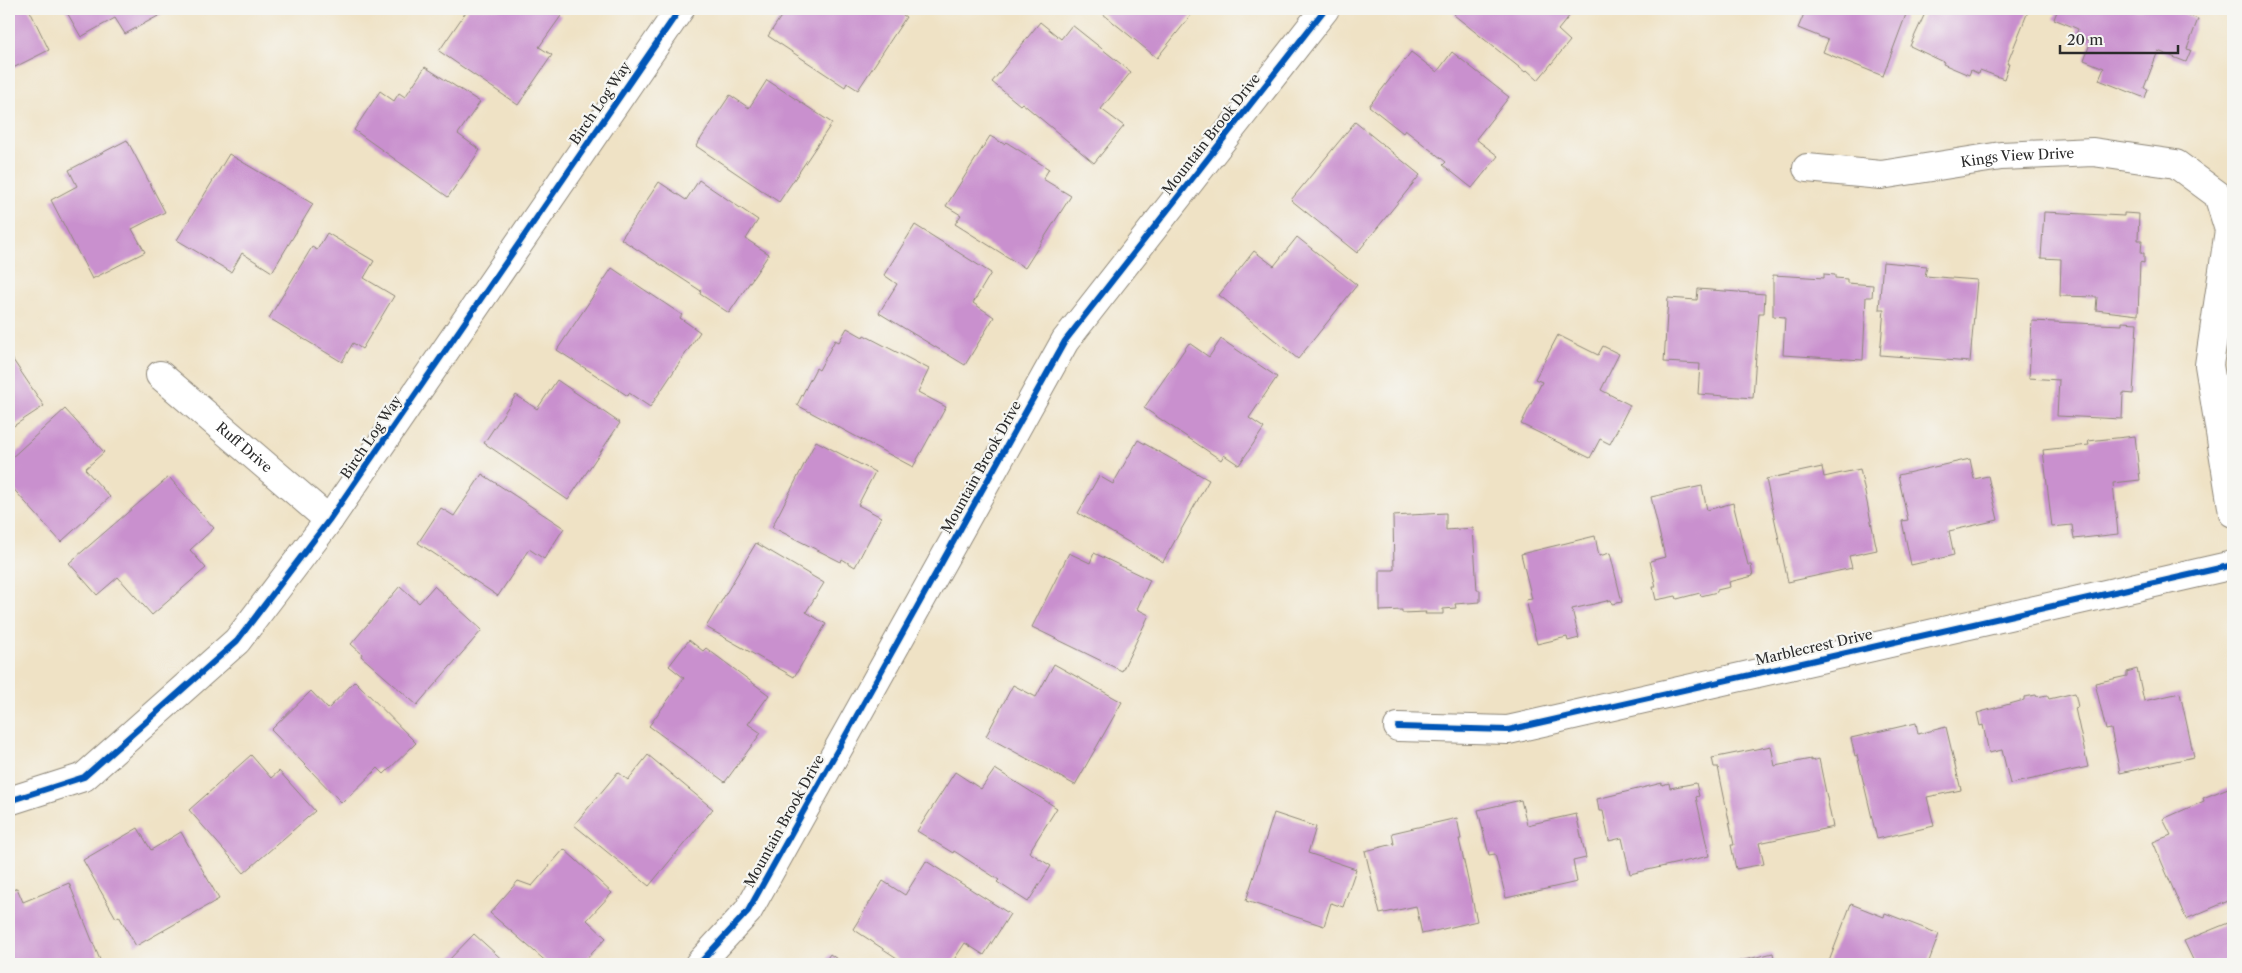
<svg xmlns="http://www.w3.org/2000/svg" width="2242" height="973" font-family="'Libre Caslon Text',serif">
<rect width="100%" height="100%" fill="#f6f6f2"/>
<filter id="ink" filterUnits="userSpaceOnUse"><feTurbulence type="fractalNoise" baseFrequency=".02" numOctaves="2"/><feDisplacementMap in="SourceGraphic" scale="10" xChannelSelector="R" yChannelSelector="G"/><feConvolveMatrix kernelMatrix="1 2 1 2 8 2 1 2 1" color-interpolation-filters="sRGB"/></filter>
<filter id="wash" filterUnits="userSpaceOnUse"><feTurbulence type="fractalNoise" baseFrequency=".0096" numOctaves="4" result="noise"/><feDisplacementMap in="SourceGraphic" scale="20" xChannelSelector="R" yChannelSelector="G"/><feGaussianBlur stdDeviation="1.12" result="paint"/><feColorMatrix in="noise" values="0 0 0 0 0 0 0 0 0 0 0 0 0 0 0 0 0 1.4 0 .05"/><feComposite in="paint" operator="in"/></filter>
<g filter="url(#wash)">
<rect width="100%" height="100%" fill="#efe2c5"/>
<g id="blocks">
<!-- building -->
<g fill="#c990ce">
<path d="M9,9H29L49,50L9,70Z"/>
<path d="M65,9H171L125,34L115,18L81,37Z"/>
<path d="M468,9H550L561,16L539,47L552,55L518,105L439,51Z"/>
<path d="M786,9H894L906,17L858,90L847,83L845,87L768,36Z"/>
<path d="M1097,9H1196L1157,58Z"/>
<path d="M1459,9H1575L1558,30L1570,41L1538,80L1527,70L1525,72L1454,15Z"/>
<path d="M1806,9H1908L1883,76L1823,52L1828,40L1798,28Z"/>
<path d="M1927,9L1940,11L1941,9H2029L2007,64H2009L2004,79L1980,70L1979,74L1971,70L1969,75L1943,64L1944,62L1910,46Z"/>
<path d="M2058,9H2171L2198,19L2187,49L2191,50L2186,62L2158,51L2144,88L2148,89L2145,98L2099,80L2104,68L2084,60L2091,41L2076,35L2078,29L2054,19Z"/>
<path d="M1040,22L1061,39L1072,25L1131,72L1101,109L1124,126L1094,163L1022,103L1020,105L992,82Z"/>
<path d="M1411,52L1437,72L1452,52L1509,97L1476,139L1498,156L1472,188L1443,165L1446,162L1405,130L1403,133L1369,106Z"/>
<path d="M425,67L480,102L458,134L480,150L448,197L354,130L380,91L394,101L399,93L405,97Z"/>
<path d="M767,80L832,123L779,202L696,146L730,95L749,108Z"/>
<path d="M1355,122L1420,175L1357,253L1291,200Z"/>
<path d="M990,136L1004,144L1006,142L1049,169L1043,179L1071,196L1025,268L955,224L961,215L946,206Z"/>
<path d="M127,140L165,212L132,229L145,252L92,279L51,200L77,186L69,170Z"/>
<path d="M229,154L313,204L272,272L242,253L231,272L177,240Z"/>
<path d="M699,180L758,220L746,239L769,254L729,313L700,294L701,291L621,239L659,182L686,200Z"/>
<path d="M2044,212L2124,216V213L2139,214L2138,240H2142L2141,253H2144V263L2140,262L2138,315L2096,310L2097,297L2060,296L2061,259L2041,258Z"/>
<path d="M915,225L991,273L973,303L994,317L965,365L879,313L897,284L884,275Z"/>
<path d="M327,233L374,261L364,278L394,296L362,349L353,343L342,362L269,318L312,247L317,250Z"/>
<path d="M1297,237L1357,285L1298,359L1219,295L1254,251L1274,266Z"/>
<path d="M1883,262L1927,266L1925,276L1977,280L1970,362L1880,355L1884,309H1879Z"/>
<path d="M612,268L682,315L680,318L700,332L650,407L629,393L628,396L557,350Z"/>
<path d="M1824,274L1835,275V278L1847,279V283L1873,285L1872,297H1866L1863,360L1783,355L1785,317L1773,316V275L1824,278Z"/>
<path d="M1698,289L1765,294L1764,313H1759L1753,398L1698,394L1700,364L1664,362L1668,298L1697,300Z"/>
<path d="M2032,321L2122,325V322L2137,323L2133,394L2123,393L2122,419L2057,416L2059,380L2029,378Z"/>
<path d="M847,328L863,337L864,335L929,369L918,392L946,407L913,467L797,405L816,368L819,370L835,340L839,342Z"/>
<path d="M1558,335L1598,355L1603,346L1619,354L1601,390L1630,405L1610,444L1600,439L1590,458L1521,424L1542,382L1535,379Z"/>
<path d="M1221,339L1277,377L1249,418L1264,428L1239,465L1224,455L1221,460L1144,408L1189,343L1209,357Z"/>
<path d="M9,354L44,406L9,429Z"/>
<path d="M557,380L620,423L568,500L484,443L516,395L537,409Z"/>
<path d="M65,409L104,452L85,469L110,497L61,542L9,484V460Z"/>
<path d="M2135,436L2140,480L2113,483L2118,534L2074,539L2072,525L2052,527L2043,450L2089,445L2088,441Z"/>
<path d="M1138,440L1209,480L1163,562L1078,513L1099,476L1113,484Z"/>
<path d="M816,441L875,472L858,505L881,517L855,567L842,559L841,562L772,527Z"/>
<path d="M1970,459L1974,479L1988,476L1998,520L1949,531L1954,555L1911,565L1902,521L1908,520L1898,475Z"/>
<path d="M1822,467L1824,477L1860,469L1877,550L1849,556L1852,568L1788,582L1766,479Z"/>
<path d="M482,474L564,528L544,559L529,549L498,596L418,543L441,508L454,516Z"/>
<path d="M169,477L214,528L190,550L206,568L152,615L118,577L97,595L69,563Z"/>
<path d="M1702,486L1707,510L1733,503L1748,565H1751L1753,576L1729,582L1730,587L1717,590V592L1701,596L1700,593L1677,599L1676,596L1656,600L1653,587H1656L1650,561L1665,557L1651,497Z"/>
<path d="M1446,513V530L1473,528L1477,590H1480V602L1455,604L1456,608L1443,609V614H1425L1426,612L1402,613V610L1380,611V570H1394L1393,516Z"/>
<path d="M1595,536L1599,556L1610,553L1622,602L1612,604L1611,600L1572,609L1579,638L1568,641L1567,637L1537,644L1526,600L1532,599L1521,554Z"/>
<path d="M756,543L824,583L806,612L826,624L794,677L706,627Z"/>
<path d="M1069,553L1090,563L1094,553L1150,580L1137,609L1149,615L1122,671L1032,627Z"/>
<path d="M400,586L419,603L434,586L482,630L417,705L361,656L362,654L351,644Z"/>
<path d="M689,640L703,651L706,648L769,695L748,724L761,733L725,782L649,726L684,678L669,666Z"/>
<path d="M1054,664L1122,702L1075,785L986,736L1013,685L1036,697Z"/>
<path d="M2137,669L2144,701L2180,693L2194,757L2120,773L2111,729L2106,730L2095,683L2127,676V672Z"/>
<path d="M355,681L416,743L384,774L378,768L342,803L271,730L311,691L328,709Z"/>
<path d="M2075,693L2078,707L2075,708L2088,767L2010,784L2002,750L1989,753L1983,725L1980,726L1977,713L2024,700V697L2036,695L2037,697L2047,695L2049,699Z"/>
<path d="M1916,723L1918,734L1946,727L1961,790L1927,797L1934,826L1877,839L1857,755L1855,756L1851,738Z"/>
<path d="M1771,746L1775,766L1811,759V761L1819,759L1833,827L1759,843L1764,864L1736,869L1731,845H1734L1718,767H1714L1712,758Z"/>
<path d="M251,755L271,778L279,771L315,811L244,873L189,810Z"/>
<path d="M648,755L713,809L649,886L574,825L618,772L628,780Z"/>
<path d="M995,769L1057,808L1029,852L1051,866L1028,902L997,882L999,880L954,851L953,853L917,831L955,772L981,789Z"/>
<path d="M1662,783V785L1669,783L1670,788L1696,783L1699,796L1696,797L1709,856L1630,874L1622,838L1609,841L1603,811H1599L1597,799Z"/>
<path d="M2228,788L2233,800V899L2186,919L2153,842L2171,835L2163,819L2204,801L2203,798Z"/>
<path d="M1521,800L1527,825L1576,814L1586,858L1573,861L1577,882L1506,898L1495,854L1489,855L1478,810Z"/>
<path d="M1274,813L1316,827L1308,853L1356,869L1343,907L1331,903L1324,926L1246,901Z"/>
<path d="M1457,818L1461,839H1459L1477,921L1422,934L1416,906L1380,914L1365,851L1394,844L1392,833Z"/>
<path d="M138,828L151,850L181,832L219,899L136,946L119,916L116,918L83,860Z"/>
<path d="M564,849L612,893L587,920L606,938L582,964H549L490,913L518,881L532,886Z"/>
<path d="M926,861L1010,914L984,955L965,943L951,964H906L853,929L883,881L905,895Z"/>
<path d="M69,883L100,960L89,964H9V892L17,888L23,902Z"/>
<path d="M1851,904L1884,917L1885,913L1939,934L1928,964H1828Z"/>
<path d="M2233,921V964H2195L2184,941Z"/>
<path d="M474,934L507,964H445Z"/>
<path d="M1773,953L1775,964H1728Z"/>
<path d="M830,954L844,964H823Z"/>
</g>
</g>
</g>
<g filter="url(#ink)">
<use href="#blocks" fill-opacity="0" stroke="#8d8678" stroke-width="1"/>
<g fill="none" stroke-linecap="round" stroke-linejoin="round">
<!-- minor casing -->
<g stroke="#8d8678" stroke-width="30">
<g id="minor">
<path id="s1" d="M1807,168L1881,175L2001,156L2093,152L2176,164L2218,195L2229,230L2209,365L2233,513"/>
<path id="s2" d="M160,375L329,520"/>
<path d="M1398,727L1508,730L2233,565"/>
<path d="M9,801L84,777L237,641L329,520L680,9"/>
<path d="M699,964L748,911L1065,341L1325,9"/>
</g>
</g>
<!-- minor -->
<use href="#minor" stroke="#fff" stroke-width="28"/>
<!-- cycleway casing -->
<g stroke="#f6f6f2" stroke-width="9">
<g id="cycleway">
<path d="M1398,727L1508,730L2233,565"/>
<path d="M9,801L84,777L237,641L329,520L680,9"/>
<path d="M699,964L748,911L1065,341L1325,9"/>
</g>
</g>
<!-- cycleway -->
<use href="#cycleway" stroke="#0057b8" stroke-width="6"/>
</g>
</g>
<g text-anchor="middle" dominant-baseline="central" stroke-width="4.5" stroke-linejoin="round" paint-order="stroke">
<!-- street labels -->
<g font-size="14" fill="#2b2b2b" stroke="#f6f6f2">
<text transform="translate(600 103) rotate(-56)">Birch Log Way</text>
<text transform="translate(1211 134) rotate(-52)">Mountain Brook Drive</text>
<text stroke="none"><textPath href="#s1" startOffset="212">Kings View Drive</textPath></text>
<text transform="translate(371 437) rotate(-56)">Birch Log Way</text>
<text stroke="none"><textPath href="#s2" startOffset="111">Ruff Drive</textPath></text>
<text transform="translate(981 467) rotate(-61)">Mountain Brook Drive</text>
<text transform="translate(1814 647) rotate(-13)">Marblecrest Drive</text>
<text transform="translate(784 821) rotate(-61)">Mountain Brook Drive</text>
</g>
</g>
<!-- margin -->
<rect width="2242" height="973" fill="none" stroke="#f6f6f2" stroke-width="30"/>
<!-- scale -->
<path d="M2060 45v8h118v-8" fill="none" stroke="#2b2b2b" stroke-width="2.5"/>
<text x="2067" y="45" font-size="15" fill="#2b2b2b" stroke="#f6f6f2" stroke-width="4" paint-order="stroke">20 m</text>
</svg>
